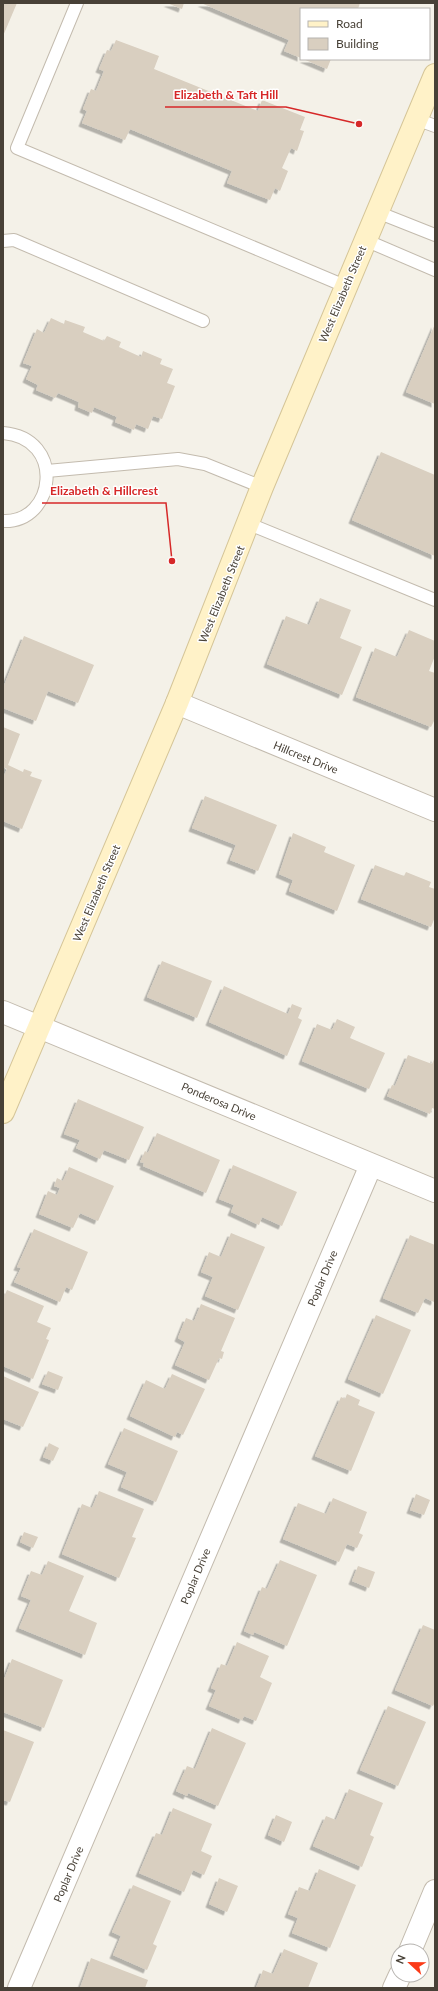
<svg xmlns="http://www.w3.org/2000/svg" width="438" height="1991" font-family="Lato,sans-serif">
<defs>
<filter id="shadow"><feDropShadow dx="-3.5" dy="3.5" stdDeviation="0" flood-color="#0004"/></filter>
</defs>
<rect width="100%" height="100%" fill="#f4f1e8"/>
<!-- building -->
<g fill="#d9cfc0" filter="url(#shadow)">
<path d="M3,3H17L3,36Z"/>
<path d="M167,3H184L182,9Z"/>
<path d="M201,3H360L358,9H301V58L284,51L289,40Z"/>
<path d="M116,40L159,56L154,69L258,111L262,100L305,117L300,130L304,131L297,151L291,148L282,168L288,171L280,191L275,188L270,200L227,183L232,171L130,129L125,140L82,123L87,111L83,109L91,89L96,91L104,71L99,69L107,50L111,51Z"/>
<path d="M303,59H331L327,69Z"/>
<path d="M51,318L64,324L65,320L85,327L83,332L104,341L107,336L121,342L119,347L141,357L143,351L162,359L160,364L173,369L167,383L175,386L162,419L153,416L148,429L136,424L134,430L115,422L117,417L94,407L92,413L78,407L79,402L58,393L55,398L36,390L38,385L26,379L32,366L23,363L37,329L44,333Z"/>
<path d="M435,324V404L406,392Z"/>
<path d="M381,452L435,475V556L352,520Z"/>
<path d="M320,598L351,610L340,638L362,647L342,695L267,664L286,616L309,625Z"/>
<path d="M409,630L435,641V656L429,671L435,673V719L431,727L356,697L375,648L397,657Z"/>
<path d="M24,636L94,665L78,703L48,691L36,721L3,708V688Z"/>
<path d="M3,727L20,734L8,765L23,772L24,769L32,772L30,776L42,780L22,829L3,821V778L7,769L3,767Z"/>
<path d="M205,796L277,825L258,871L230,860L236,845L192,828Z"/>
<path d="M293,833L326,847L324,852L355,865L337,911L289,891L293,880L279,874Z"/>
<path d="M375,865L404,876L406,872L431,882L429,887L435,889V917L431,927L361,899Z"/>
<path d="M162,961L212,981L197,1018L147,997Z"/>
<path d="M224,986L288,1014L292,1004L302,1008L298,1018L302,1020L287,1056L209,1022Z"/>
<path d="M337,1019L355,1027L350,1038L385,1053L369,1089L302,1061L317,1024L332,1030Z"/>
<path d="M408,1055L432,1064L435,1057V1109L432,1108L430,1114L387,1096L392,1085L395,1086Z"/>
<path d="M78,1099L144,1127L129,1160L104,1150L100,1159L76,1148L80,1140L64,1134Z"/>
<path d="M157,1133L220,1160L206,1193L143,1166L144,1163L140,1162L145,1151L148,1153Z"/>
<path d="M233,1165L297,1192L282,1226L262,1217L259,1225L231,1212L234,1205L219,1199Z"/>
<path d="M69,1167L114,1186L98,1221L80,1213L73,1228L39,1214L48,1191L57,1195L60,1188L54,1186L57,1178L63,1181Z"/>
<path d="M34,1229L88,1252L72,1290L66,1287L60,1302L14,1282L21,1268L17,1267Z"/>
<path d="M231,1233L265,1247L238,1310L205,1296L213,1277L201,1272L209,1252L221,1257Z"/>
<path d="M410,1235L435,1245V1300L434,1302L425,1298L418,1313L383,1298Z"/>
<path d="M7,1290L44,1306L37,1322L51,1328L46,1339L49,1340L33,1379L3,1366V1299Z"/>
<path d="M201,1304L235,1318L221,1351L224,1352L222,1359L219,1358L209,1380L175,1365L185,1342L178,1338L186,1318L194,1321Z"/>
<path d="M376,1315L411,1330L383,1394L348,1379Z"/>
<path d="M48,1371L63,1377L58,1390L42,1384Z"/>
<path d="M172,1374L205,1389L183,1435L177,1432L175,1437L130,1416L146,1380L165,1389Z"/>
<path d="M3,1376L39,1392L23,1427L3,1419Z"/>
<path d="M347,1394L360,1400L358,1405L375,1412L351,1471L315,1456L341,1397L345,1399Z"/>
<path d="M124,1428L178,1451L156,1502L121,1487L127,1472L108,1464Z"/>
<path d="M49,1443L59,1448L53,1461L43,1457Z"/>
<path d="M99,1491L144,1509L132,1537L136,1538L119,1578L62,1554L82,1504L92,1508Z"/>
<path d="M416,1494L430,1500L424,1515L410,1510Z"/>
<path d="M333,1498L367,1512L359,1533L363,1535L357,1548L347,1544L339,1562L283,1539L298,1503L326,1514Z"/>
<path d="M24,1532L38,1537L33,1548L20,1542Z"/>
<path d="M280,1560L317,1575L287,1646L254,1632L253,1635L244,1631L262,1587L267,1589Z"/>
<path d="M48,1561L84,1576L69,1611L97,1623L85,1655L19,1628L31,1600L21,1596L31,1571L42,1575Z"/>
<path d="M358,1566L375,1572L369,1588L352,1581Z"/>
<path d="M423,1625L435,1630V1702L433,1706L395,1690Z"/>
<path d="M237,1642L269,1656L260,1677L272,1683L256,1721L244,1716L242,1720L209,1706L216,1690L211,1688L221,1664L227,1666Z"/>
<path d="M12,1659L63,1680L44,1728L3,1712V1682Z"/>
<path d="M388,1706L426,1722L398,1786L360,1770Z"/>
<path d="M212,1728L246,1743L218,1806L188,1793L187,1796L176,1791L187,1766L195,1769Z"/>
<path d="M3,1730L34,1742L10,1802L3,1800Z"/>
<path d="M349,1789L383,1803L370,1835L374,1837L362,1867L313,1846L326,1816L336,1820Z"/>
<path d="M173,1808L212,1824L201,1851L212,1856L204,1875L193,1870L184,1892L139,1873L156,1833L162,1835Z"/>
<path d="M276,1815L292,1822L284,1842L268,1835Z"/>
<path d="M319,1869L356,1885L330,1948L292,1933L298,1918L288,1914L299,1887L310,1891Z"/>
<path d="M219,1878L238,1886L227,1912L209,1904Z"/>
<path d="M133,1885L171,1901L153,1944L157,1946L147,1970L113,1955L121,1936L112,1932Z"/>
<path d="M284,1949L318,1963L308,1988H256L263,1970L273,1974Z"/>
<path d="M91,1958L148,1980L145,1988H80Z"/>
</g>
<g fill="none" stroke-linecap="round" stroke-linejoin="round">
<!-- service casing -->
<g stroke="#c3bbae" stroke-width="14">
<g id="service">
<path d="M77,3L17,148L345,286"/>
<path d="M416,119L435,126"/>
<path d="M377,212L435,235"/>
<path d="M365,240L435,270"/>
<path d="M3,241L14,240L203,321"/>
<path d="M3,433C66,438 56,523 3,521"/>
<path d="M47,471L178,459L205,464L262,487"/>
<path d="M249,524L435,600"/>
</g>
</g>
<!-- minor casing -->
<g stroke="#c3bbae" stroke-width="24">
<g id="minor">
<path d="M177,703L435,810"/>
<path d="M3,1012L435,1191"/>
<path d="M410,1951L435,1891"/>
<path d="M19,1988L371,1165"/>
<path d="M394,1988L400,1975"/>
</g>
</g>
<!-- secondary casing -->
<g stroke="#d5c598" stroke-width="24">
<path id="secondary" d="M3,1112L177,703L262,487L435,75"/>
</g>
<!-- service -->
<use href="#service" stroke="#fff" stroke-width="12"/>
<!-- minor -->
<use href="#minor" stroke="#fff" stroke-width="22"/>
<!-- secondary -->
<use href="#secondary" stroke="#fff2c8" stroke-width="22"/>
</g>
<g text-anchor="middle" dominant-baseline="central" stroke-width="3" stroke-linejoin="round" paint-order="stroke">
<!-- street labels -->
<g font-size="11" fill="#484137" stroke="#fff">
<text transform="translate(342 294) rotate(-67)">West Elizabeth Street</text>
<text transform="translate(221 594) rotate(-68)">West Elizabeth Street</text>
<text transform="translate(306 757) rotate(22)">Hillcrest Drive</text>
<text transform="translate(96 893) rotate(-67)">West Elizabeth Street</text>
<text transform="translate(219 1101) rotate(23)">Ponderosa Drive</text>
<text transform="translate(322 1278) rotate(-67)">Poplar Drive</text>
<text transform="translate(195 1576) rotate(-67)">Poplar Drive</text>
<text transform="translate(68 1874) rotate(-67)">Poplar Drive</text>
</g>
</g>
<!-- callouts -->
<path fill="none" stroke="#d62828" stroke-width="1.5" d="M359 124L286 107H165M172 561L166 503H42"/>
<g fill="#d62828" stroke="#fff" stroke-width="1.5">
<circle cx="359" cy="124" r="4"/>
<circle cx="172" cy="561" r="4"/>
</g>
<g font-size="12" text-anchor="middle" font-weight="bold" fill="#d62828" stroke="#fff" stroke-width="3" stroke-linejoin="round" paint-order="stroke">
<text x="226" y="99">Elizabeth &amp; Taft Hill</text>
<text x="104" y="495">Elizabeth &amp; Hillcrest</text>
</g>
<!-- border -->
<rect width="438" height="1991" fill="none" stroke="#484137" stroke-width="8"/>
<!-- legend -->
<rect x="300" y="8" width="130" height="52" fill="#ffffff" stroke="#b6b3af"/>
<rect x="308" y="21" width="20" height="6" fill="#fff2c8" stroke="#b6b3af"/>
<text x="336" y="28" font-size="12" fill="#484137">Road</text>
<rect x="308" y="38" width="20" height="12" fill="#d9cfc0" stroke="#b6b3af"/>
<text x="336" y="48" font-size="12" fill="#484137">Building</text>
<!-- north arrow -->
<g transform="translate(410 1963) rotate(292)"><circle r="19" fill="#ffffff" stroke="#b6b3af"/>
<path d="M0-3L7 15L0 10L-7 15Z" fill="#fb3b18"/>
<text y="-6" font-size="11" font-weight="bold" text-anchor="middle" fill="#484137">N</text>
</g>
</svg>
